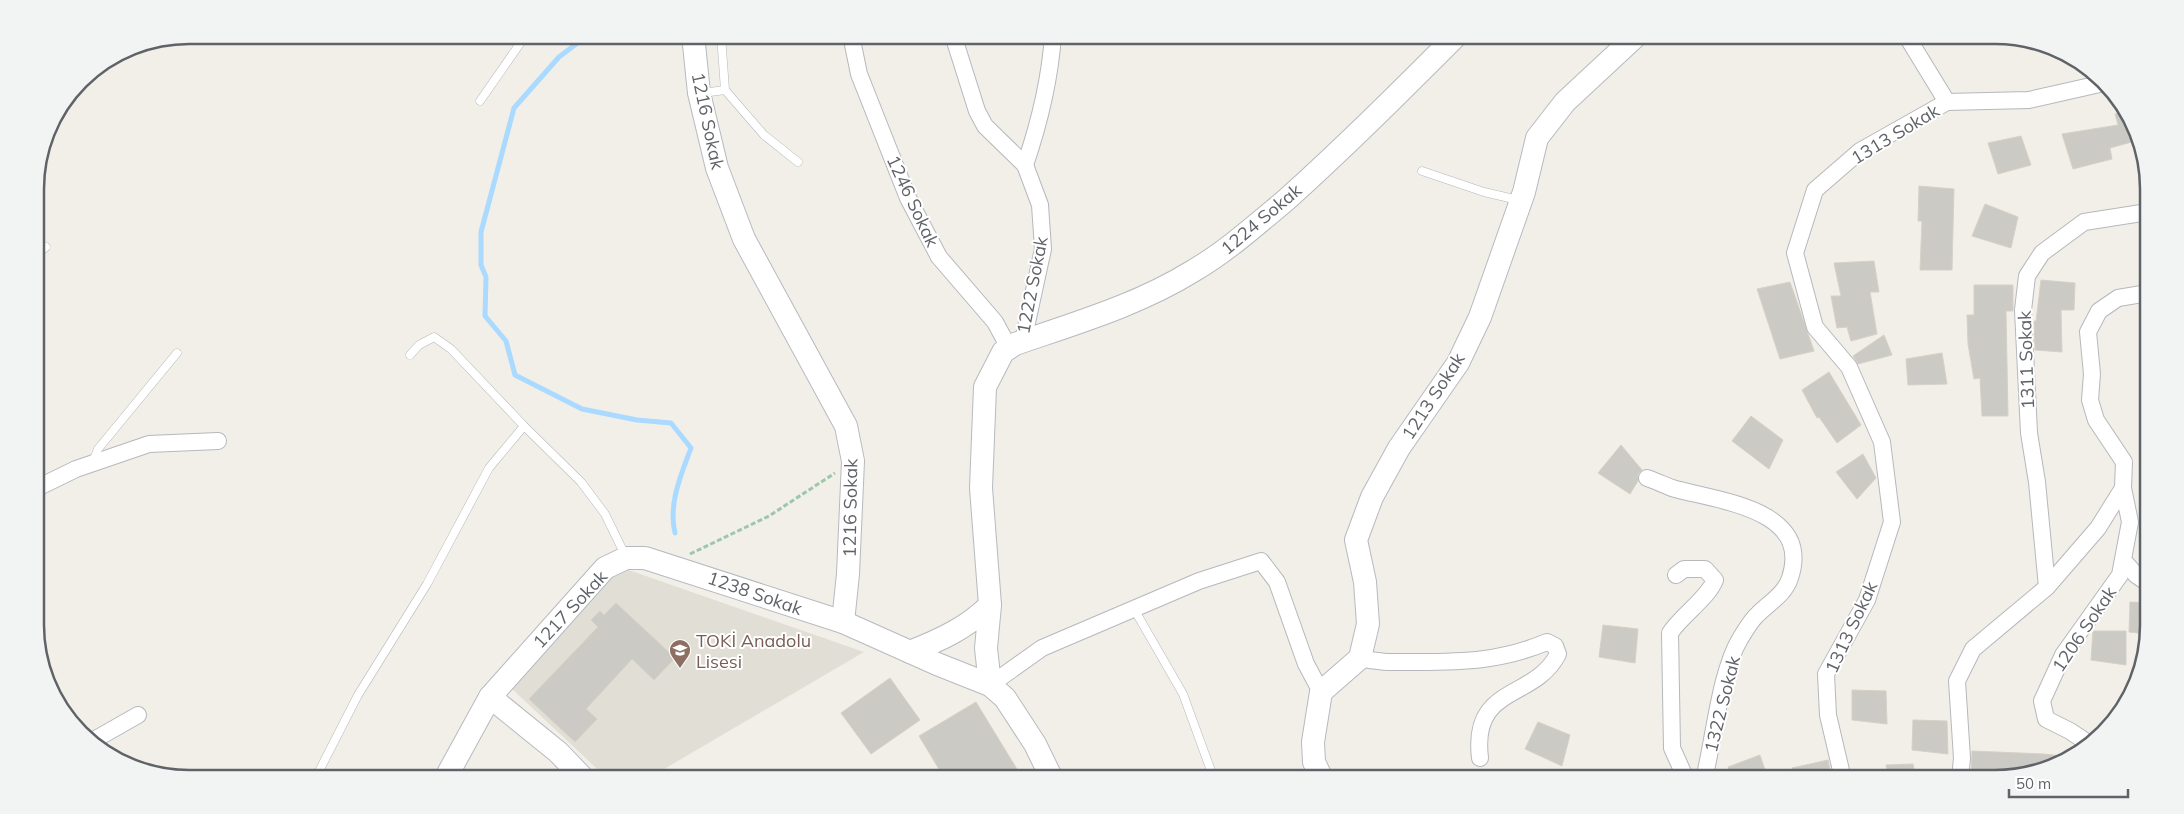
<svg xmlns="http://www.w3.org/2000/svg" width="2184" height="814" font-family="Mulish,sans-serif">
<rect width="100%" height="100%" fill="#f1efe8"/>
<!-- education -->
<path fill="#e1ded6" d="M620,567L864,652L647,779H608L510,687Z"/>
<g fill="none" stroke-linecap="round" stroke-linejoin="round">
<!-- stream -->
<path stroke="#aadaff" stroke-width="5" d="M588,35L559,57L514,108L481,232V265L486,277L485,316L506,341L515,375L582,409L637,420L671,423L691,448C681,475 668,504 675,533"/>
</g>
<!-- building -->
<g fill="#cccac5" stroke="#d6d1c6">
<path d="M2127,111L2133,121L2139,140L2110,148L2112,159L2073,169L2062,134L2118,125L2115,114Z"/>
<path d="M2021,136L2031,165L1998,174L1988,143Z"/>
<path d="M1919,186L1954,189L1952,270H1920L1922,221H1918Z"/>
<path d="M1985,204L2018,217L2011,248L1972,236Z"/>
<path d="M1874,261L1879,292H1870L1877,334L1851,341L1847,327L1837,328L1831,296H1841L1834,263Z"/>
<path d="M2041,280L2075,283L2074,310H2061L2062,352L2035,350L2034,321H2036Z"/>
<path d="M1790,282L1814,351L1780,359L1757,289Z"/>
<path d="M1974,285H2013V311H2006L2008,416H1982L1980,378L1974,379L1968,344L1967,315H1974Z"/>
<path d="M1884,335L1892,355L1858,364L1853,356Z"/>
<path d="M1942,353L1947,384L1908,385L1906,359Z"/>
<path d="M1829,372L1861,425L1837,443L1819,417L1817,418L1802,390Z"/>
<path d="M1751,416L1783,440L1769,469L1732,441Z"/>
<path d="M1621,445L1642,470L1638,474V481L1630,494L1598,473Z"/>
<path d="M1863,454L1876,478L1857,499L1836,472Z"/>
<path d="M2130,602L2149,603L2147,634L2129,632Z"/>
<path d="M616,603L675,658L654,680L632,659L586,709L597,719L575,742L529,699L598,627L591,620L600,611L604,615Z"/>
<path d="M1603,625L1638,629L1635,663L1599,657Z"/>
<path d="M2093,631H2126V665L2091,660Z"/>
<path d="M890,678L920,720L871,754L841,713Z"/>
<path d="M1852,690L1886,691L1887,724L1852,720Z"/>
<path d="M976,702L1023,779H945L919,736Z"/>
<path d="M1913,720L1947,721L1948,754L1912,750Z"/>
<path d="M1538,722L1570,735L1562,766L1525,749Z"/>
<path d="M1972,751L2044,754L2071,757L2044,771L2005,779H1971Z"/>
<path d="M1760,755L1768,779H1733L1728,767Z"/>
<path d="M1828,760L1832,779H1796L1792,768Z"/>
<path d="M1913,764L1916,779H1889L1886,765Z"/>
</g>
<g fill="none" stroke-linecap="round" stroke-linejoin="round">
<!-- lane casing -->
<g stroke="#b5b8bc" stroke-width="9">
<g id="lane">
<path d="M721,35L725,90L764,135L798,162"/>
<path d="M702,93L725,90"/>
<path d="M480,101L526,35"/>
<path d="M1422,171L1484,192L1518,200"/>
<path d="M36,255L46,247"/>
<path d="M410,355L419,345L434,337L451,349L524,426L581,482L605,514L625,555"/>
<path d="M93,462L98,449L177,353"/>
<path d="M1134,609L1183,694L1214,779"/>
<path d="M903,778L904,779"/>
<path d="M315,779L358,695L427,584L489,468L524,426"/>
</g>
</g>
<!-- street casing -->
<g stroke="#b5b8bc" stroke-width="18">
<g id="street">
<path d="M851,35L859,74L908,198L939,257L995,322L1009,348"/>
<path d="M953,35L977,111L985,126L1025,165L1040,205L1043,249L1023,341"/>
<path d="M1906,35L1947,102"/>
<path d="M1025,165C1039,124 1050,79 1053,35"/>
<path d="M1647,478C1656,481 1664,485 1672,488C1716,501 1813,508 1790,578C1785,594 1769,603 1758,614C1751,620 1745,631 1740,639C1720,672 1714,739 1704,779"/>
<path d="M37,488L76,469L149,444L218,441"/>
<path d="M2123,560L2136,575L2149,584"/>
<path d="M1676,575L1684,569H1705L1715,580C1708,598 1682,615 1670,633L1672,748L1686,779"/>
<path d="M2047,587L2037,482L2029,433L2023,310L2027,276L2042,253L2084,222L2148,212"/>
<path d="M1360,658C1379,663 1397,662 1417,662C1465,662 1501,661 1547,642L1555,646L1558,654C1534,701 1471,684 1480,758"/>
<path d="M990,685L1042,648L1199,581L1261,561L1277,582L1306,664L1321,692"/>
<path d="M94,740L138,715"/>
<path d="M2091,745L2070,731L2046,719L2042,701L2063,655L2120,575L2130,522L2123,488L2124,462L2096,420L2090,400L2092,374L2088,332L2099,311L2118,298L2148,293"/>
<path d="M1843,779L1828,715L1826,674L1867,600L1892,522L1882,442L1849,367L1815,327L1795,253L1815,190L1860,151L1947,102L2029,100L2104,83"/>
<path d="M1960,779L1962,758L1957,681L1973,649L2047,587L2098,528L2123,488"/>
</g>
</g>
<!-- secondary casing -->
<g stroke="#b6babf" stroke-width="24">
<g id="secondary">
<path d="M693,35L699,93L717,168L744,239L846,426L853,461L848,574L843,622"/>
<path d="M990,605L981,488L985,387L1003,352L1015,344C1076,323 1138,305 1193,271C1227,251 1256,225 1286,200C1345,147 1401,91 1457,35"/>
<path d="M910,652C940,640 967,628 990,605L986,648L990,685"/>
<path d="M490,697L558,752L584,779"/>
<path d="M445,779L490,697L605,568L626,558H645L843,622L937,664L990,685L1005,698L1035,744L1052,779"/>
<path d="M1322,779L1314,762L1313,742L1321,692L1360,658L1368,624L1365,582L1356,540L1372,497L1399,448L1458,363L1480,317L1524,192L1537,138L1565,102L1637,35"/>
</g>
</g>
<!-- path -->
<path stroke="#9cc7a9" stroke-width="3" stroke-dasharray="5 2.5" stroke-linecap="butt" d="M690,554L769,516L835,473"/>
<!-- lane -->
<use href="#lane" stroke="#fff" stroke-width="8"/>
<!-- street -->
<use href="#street" stroke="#fff" stroke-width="16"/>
<!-- secondary -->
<use href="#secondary" stroke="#fff" stroke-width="22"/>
</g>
<!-- icons -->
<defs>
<g id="school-pin" transform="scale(1.125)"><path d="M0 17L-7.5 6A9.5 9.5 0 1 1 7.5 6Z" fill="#8d6e63" stroke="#fff"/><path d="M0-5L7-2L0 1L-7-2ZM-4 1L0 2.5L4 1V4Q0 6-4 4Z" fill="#fff"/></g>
</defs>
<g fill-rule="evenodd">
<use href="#school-pin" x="680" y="650"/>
</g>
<g text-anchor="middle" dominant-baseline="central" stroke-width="4" stroke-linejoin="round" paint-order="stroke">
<!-- street labels -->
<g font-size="18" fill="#5f6368" stroke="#fff">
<text transform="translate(708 121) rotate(78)">1216 Sokak</text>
<text transform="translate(1895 134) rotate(-31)">1313 Sokak</text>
<text transform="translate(913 201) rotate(65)">1246 Sokak</text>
<text transform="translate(1261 219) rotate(-40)">1224 Sokak</text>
<text transform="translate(1032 285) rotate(-79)">1222 Sokak</text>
<text transform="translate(2026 360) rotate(-92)">1311 Sokak</text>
<text transform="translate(1433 396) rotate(-57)">1213 Sokak</text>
<text transform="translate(850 508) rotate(-89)">1216 Sokak</text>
<text transform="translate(755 593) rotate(19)">1238 Sokak</text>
<text transform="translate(570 609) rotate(-47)">1217 Sokak</text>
<text transform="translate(1851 627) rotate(-65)">1313 Sokak</text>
<text transform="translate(2084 629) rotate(-56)">1206 Sokak</text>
<text transform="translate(1722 704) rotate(-76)">1322 Sokak</text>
</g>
<!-- education labels -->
<g font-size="18" fill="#785e54" stroke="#fff" text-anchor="start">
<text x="696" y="640">TOKİ Anadolu<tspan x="696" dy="21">Lisesi</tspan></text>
</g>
</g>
<!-- crop -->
<path d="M0 0H2184V814H0ZM189 44H1995A145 145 0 0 1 2140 189V625A145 145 0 0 1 1995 770H189A145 145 0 0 1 44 625V189A145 145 0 0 1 189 44Z" fill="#f2f3f3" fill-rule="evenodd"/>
<path fill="none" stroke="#5f6368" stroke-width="2.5" d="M189 44H1995A145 145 0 0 1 2140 189V625A145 145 0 0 1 1995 770H189A145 145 0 0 1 44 625V189A145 145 0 0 1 189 44Z"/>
<!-- scale -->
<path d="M2009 789v8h119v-8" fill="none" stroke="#5f6368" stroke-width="2.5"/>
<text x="2016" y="789" font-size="15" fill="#5f6368" stroke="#ffffff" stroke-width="4" paint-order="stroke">50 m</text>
</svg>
